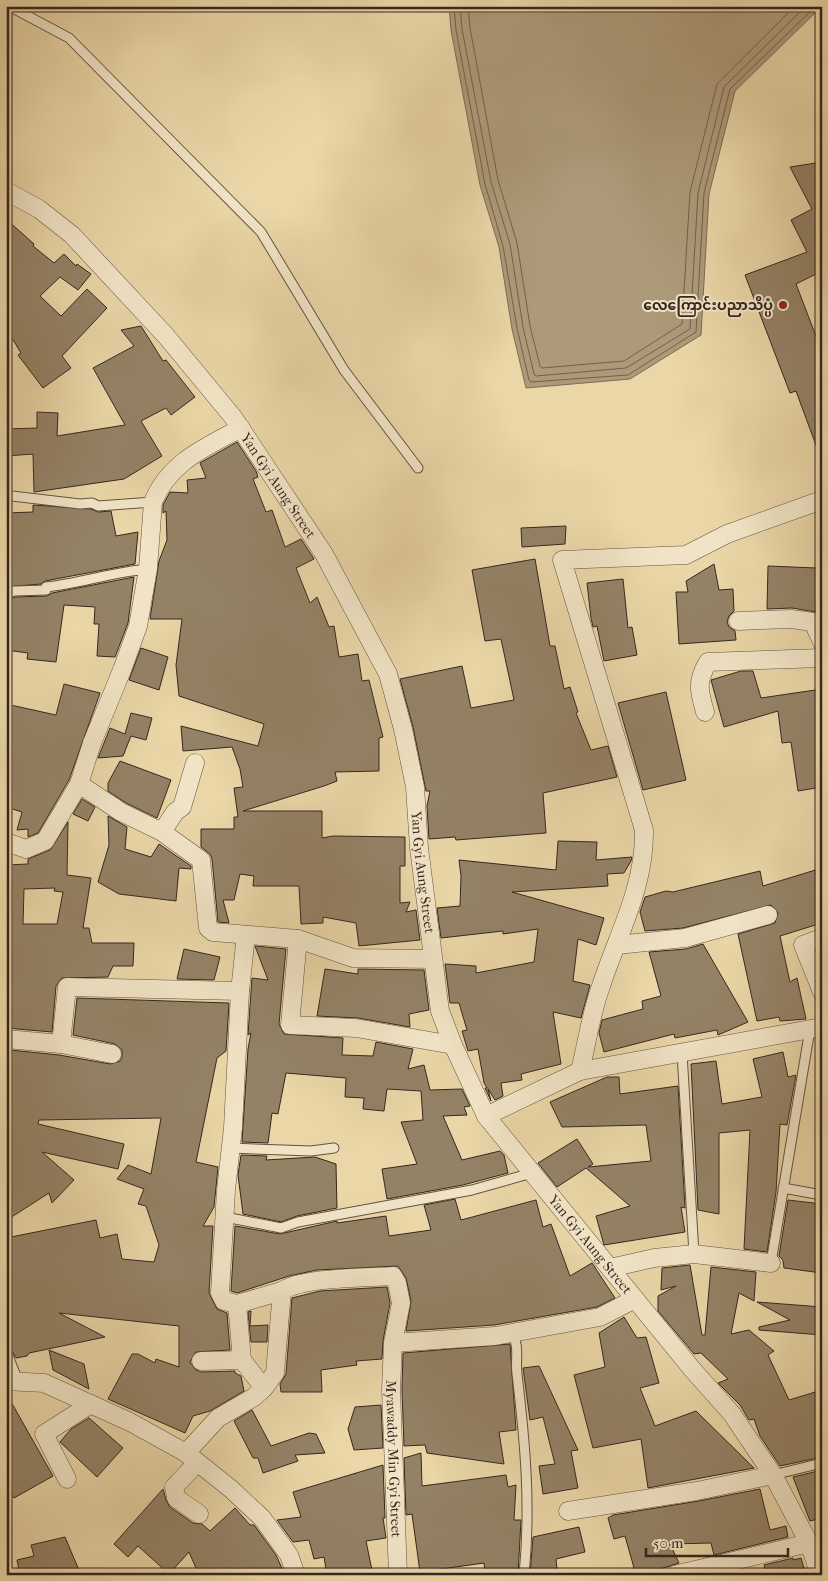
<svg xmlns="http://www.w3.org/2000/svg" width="828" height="1581" font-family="'IM FELL French Canon','Noto Sans Myanmar',serif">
<rect width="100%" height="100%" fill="#ead6a7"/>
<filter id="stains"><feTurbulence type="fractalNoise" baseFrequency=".004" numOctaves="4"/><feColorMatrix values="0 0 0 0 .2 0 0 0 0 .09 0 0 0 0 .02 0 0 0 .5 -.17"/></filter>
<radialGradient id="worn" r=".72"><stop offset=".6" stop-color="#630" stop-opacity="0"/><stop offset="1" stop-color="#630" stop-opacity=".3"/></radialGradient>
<!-- water -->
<path fill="#ad9a79" stroke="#7d6c55" d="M449,6H822V11L816,12L735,91L709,194L701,335L630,379L526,388L512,329L499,247L480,185L451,30Z"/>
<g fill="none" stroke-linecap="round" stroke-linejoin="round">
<!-- shore -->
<g stroke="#72604c" stroke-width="1">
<path d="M454,6L456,30L485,184L503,246L517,328L529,380L531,382L628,375L696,332L704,193L730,89L813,9L820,6"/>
<path d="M460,6L462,29L491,182L510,244L523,327L534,374L536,376L626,368L690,329L698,193L724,87L806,6"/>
<path d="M468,6L470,28L498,180L517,243L530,326L540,366L542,368L624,361L682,324L690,192L717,84L795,6"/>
</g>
</g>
<!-- building -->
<g fill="#948266" stroke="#362720" fill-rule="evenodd">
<path d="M822,162V280L818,273L796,284L822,352L820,456L796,391L790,393L745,275L807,252L791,220L812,209L790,167Z"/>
<path d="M6,219L34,244L33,246L54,263L64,254L76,266L77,264L91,274L78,290L60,277L40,296L61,316L87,289L107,308L62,356L71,368L43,388L18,355L21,353L6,328Z"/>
<path d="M141,326L163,361L166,360L195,397L171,415L166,408L141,421L162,456L124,479L34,492L33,454L6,456V429L37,428V412L58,413L57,436L125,425L93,368L134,346L121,330Z"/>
<path d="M237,442L256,471L258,477L253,479L266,512L272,510L285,547L301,539L314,559L296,568L310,603L317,597L329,627L334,626L339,657L358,654L362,681L369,680L383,737L379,738V771L335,772L337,781L324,786L243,811H322V838L333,836L405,837V866H400V903L410,902L406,912L416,910L420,940L359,946L356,923L323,917V923L301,924L299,886H253L254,876L240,874L234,900H223L229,923L218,922L212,859L210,854L201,847V829H234V817H238L234,788L243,787L240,769L232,747L183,751L181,726L258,746L264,724L179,696L176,665L182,619H150L159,561L167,540L166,511L163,513V505L170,492L188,493L187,480L206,478L200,463Z"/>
<path d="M33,505L91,509L98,512L111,511L116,536L138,532L135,564L45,581L41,584L6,587V513L33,512Z"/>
<path d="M566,526L565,544L522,547L521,528Z"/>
<path d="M535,559L550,646H555L564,689L570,687L578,712L576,713L591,750L608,746L617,777L543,793L546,833L456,840L455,837L429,839L427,806L430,791H426L413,727L400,679L462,666L471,708L514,700L501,639L485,641L472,570Z"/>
<path d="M714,564L719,590L733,589L734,611L729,616L727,622L729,627L735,631L736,640L679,644L676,592H688L686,581Z"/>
<path d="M768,566L817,568L816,612L792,608L767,609Z"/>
<path d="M134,577L128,623L115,657L97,656L99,624H94L95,607L64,605L56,662L27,659L28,653L6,650V600L15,597L47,596L52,593Z"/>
<path d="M623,579L628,628L632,627L637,655L604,661L597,626L593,627L591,618L587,583Z"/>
<path d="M141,648L168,657L159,690L129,680Z"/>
<path d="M741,671H753L761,698L822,689V787L798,791L791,742L782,743L778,711L724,727L711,680Z"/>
<path d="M64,684L100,693L69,780L38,833L28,837V829L17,830L22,812L6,807V735L9,724L6,723V704L56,715Z"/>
<path d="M666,692L686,780L643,790L618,703Z"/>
<path d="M131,713L152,718L146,740L131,736L123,756L98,758L110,728L125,734Z"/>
<path d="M120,761L171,780L157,818L126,803L108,791V783Z"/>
<path d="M82,799L95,807L88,821L73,814Z"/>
<path d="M108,816L127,827L125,849L151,857L159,844L191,866V869L179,868L176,901L119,894L98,882L109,845Z"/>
<path d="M68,822L67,875L91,878L83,928H89L92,943H134L133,966H113L108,977L62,978L56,986L52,1032L6,1028L10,976H6V865L28,864V859L50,850ZM55,888L54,891L63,892L57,924H23L24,889Z"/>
<path d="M558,841L597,842L596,860L632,857L631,861L624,873L607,874L608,886L512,892L604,918L596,945L578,939L573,981L590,985L581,1018L553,1012L561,1064L521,1074L522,1080L501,1083L503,1096L495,1100L488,1089L491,1101L485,1088H487L484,1083L478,1049L468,1051L462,1031L467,1030L459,1003H450L445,964L476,966V973L534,962L538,929L503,934V931L441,938L437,908L460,906L461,876L459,860L556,870Z"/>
<path d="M822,868V923L780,936L790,982L797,978L806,1019L780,1021L779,1017L757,1021L738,934L775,923L778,913L771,905L683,928L645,931L640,912L645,897L666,891L673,892L760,871L763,886Z"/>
<path d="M703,944L748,1022L718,1035L717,1030L675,1038L674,1034L604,1052L599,1033L602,1020L643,1009L642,1001L661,996L649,952L686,949Z"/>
<path d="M255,946L286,949L279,1024L284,1034L343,1038L342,1055L373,1056L376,1042L413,1049L408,1069L424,1065L430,1090L462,1089L470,1106L464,1107L467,1115L443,1116L462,1160L500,1151L504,1155L508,1173L463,1185L387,1199L382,1169L417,1164L401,1122L423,1120L421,1091L387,1089L384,1111L363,1109L364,1098L345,1097L346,1078L286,1073L278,1114L272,1113L268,1143L242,1142L248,1049L251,1033L248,1035L252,978L268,980Z"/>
<path d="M184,949L220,957L214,980L177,979Z"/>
<path d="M325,969L358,974V969L424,970L429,1010L409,1014L410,1027L358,1018L317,1016Z"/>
<path d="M77,998L229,1003L226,1051L217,1058L196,1162L218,1167L214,1207L203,1226H213L209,1293L217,1309L227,1313L230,1350L196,1352L190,1362L196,1370L201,1372L235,1371V1373L241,1376L244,1391L210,1411L193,1416L185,1433L108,1399L132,1354H138L155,1363L156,1359L179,1367V1326L59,1313L105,1337L29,1353L27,1356L16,1358L9,1346L6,1330V1238L96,1220L100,1238L117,1234L122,1259L154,1262L159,1245L146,1206L138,1204L144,1189L117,1179L128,1165L151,1174L161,1118L39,1120L38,1124L124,1144L118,1169L42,1152L74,1180L52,1203L49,1193L10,1218L6,1196L11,1126L7,1125L6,1090L10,1050L59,1055L110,1064L120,1061L122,1057V1050L115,1044L73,1035Z"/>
<path d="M783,1052L788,1077L796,1075L787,1125L780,1124L776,1192L767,1252L744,1249L750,1130L719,1133V1214L698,1210L691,1064L716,1061L722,1104L762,1097L753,1059Z"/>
<path d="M607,1077H619L620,1094L678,1086L685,1208L681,1207L685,1232L604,1245L596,1216L630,1206L586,1168L557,1187L538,1163L577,1139L593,1164L588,1167L651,1161L646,1125L562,1127L550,1102Z"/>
<path d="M241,1155L267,1156L266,1160L315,1157L336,1164L337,1208L297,1216L281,1222L243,1214L238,1175Z"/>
<path d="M455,1199L461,1220L536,1200L543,1227L551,1224L570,1276L592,1263L615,1298L597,1307L494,1325L406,1331L411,1301L406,1278L398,1266L317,1270L289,1276L237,1293L231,1291L235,1226L280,1234L337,1221V1223L386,1216L389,1236L431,1230L424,1205Z"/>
<path d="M788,1200L822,1204V1273L784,1268L783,1260L779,1256Z"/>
<path d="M690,1265L702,1335H705L711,1267L756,1272L754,1301L739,1293L731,1334L749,1330L774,1351L768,1355L789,1400L822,1390V1457L780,1466L760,1436L754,1419L749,1420L740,1405L718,1383L728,1379L701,1353L694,1354L658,1311V1296L676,1286L661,1290L662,1268Z"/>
<path d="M387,1287L390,1303L383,1341L382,1359L356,1361L357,1365L321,1370L322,1392H281L280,1384L286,1374L292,1298L320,1291Z"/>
<path d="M757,1302L822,1307V1335L759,1330V1327L790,1320Z"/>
<path d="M251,1311L250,1326L268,1325L267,1342H251L248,1312Z"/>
<path d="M624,1317L637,1338L646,1337L659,1383L640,1388L655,1426L696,1411L754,1468L648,1488L641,1439L593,1448L574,1375L605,1367L599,1333Z"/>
<path d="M510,1344L516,1430L499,1432L504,1464L427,1453L425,1445L404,1446L402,1390L403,1353Z"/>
<path d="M49,1350L84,1364L89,1389L53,1370Z"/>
<path d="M539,1366L578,1450L571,1451L578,1488L543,1494L539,1466L555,1464L543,1417L530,1420L523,1368Z"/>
<path d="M6,1393L53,1476L14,1498L6,1485Z"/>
<path d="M381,1405L383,1448L354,1450L348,1429L355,1407Z"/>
<path d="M252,1410L271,1446L309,1433L316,1434L325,1453L295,1455L298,1461L263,1473L258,1458H253L234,1421Z"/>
<path d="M89,1418L123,1448L97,1477L60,1442L71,1429Z"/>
<path d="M421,1453L422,1486L506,1475L508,1487L516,1485L514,1520H521L518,1575H485L484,1563L420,1572L412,1514L406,1515L404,1458Z"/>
<path d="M383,1465L385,1518H383L386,1538L366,1541L373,1575H327L324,1557L314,1559L309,1540L293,1542L277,1520L301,1517L293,1492Z"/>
<path d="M822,1470V1518L810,1521L793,1477Z"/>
<path d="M163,1489L166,1500L170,1507L193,1523L202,1524L210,1531L235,1508L250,1525H254L276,1555L285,1575H199L189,1552L169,1574L138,1546L128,1557L114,1544Z"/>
<path d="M760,1489L770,1530L786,1526L788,1537L714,1555L711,1543L670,1544L679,1563L641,1575H636L625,1536L614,1539L608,1518L613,1515L699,1501Z"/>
<path d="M579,1527L585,1552L556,1559L557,1569L542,1575H530L533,1537Z"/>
<path d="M65,1537L81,1575H20L17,1560L34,1556L31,1545Z"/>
<path d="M793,1558V1560L801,1558L806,1575H758L757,1572L765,1569L764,1565Z"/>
</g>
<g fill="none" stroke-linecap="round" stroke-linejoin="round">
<!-- lane casing -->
<g stroke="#635342" stroke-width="11">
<g id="lane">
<path d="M9,6L69,38L261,232L344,370L418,468"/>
<path d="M12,496L80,504L92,503L98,506L153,502"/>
<path d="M6,594L14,591L46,590V587C81,583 113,572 148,569"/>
<path d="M682,1053L694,1254"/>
<path d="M230,1148L311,1151L334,1148"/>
<path d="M783,1188L822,1195"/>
<path d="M225,1217L281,1228L298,1222L472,1190L532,1173"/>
<path d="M771,1263L810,1029"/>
<path d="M512,1333C520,1347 515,1359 517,1374C525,1442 531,1506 524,1575"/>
<path d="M6,1351L18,1381"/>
<path d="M773,1475L822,1463"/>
</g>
</g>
<!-- street casing -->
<g stroke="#635342" stroke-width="19">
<g id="street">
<path id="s1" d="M6,191L39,209L72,235L166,336L233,417L324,554L388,674L403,729L415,787L419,848L440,1011L453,1045L486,1116L692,1369L732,1414L773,1475L809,1543L820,1575"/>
<path d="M738,621L791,619L813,622L822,642"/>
<path d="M705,712C699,691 696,682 708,662L822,658"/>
<path d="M79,784L121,812L162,832L201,860L208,928L213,932L298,939L353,958L432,959"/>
<path d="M162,832L175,812L182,807L195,763"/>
<path d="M6,842L26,849L45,841L79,784L92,743L122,670L138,626L148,569L153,502C169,462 206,447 241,428"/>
<path d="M822,938L803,945L822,992"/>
<path d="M298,939L290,1025L356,1028L453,1045"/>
<path d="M617,945L685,938L768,915"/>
<path d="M6,1039L61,1044L112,1054"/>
<path d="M61,1044L67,987L240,991"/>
<path d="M580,1071C587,1043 591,1013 601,986C618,934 645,887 644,830L562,560L686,555L727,534L822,500"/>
<path d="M486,1116L580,1071L822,1027"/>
<path d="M610,1268L654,1258L694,1254L771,1263"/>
<path id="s2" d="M282,1291C303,1277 365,1278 393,1276L397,1283L401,1303L393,1343L391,1390L398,1575"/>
<path d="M237,1304L242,1360"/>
<path d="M393,1343L495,1336L600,1317L635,1299"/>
<path d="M201,1361L242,1360L264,1388"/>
<path d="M6,1381L44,1383L130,1422L186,1453L231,1489L262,1518L289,1555L296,1575"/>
<path d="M186,1453L218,1418L254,1397L264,1388L275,1373L282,1291L237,1304L224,1301L220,1293L226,1190L233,1128L240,991L246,935"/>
<path d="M197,1463L174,1487L176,1498L199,1514"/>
<path d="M67,1479L44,1434L91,1404"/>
<path d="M568,1511L697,1491L773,1475"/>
<path d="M674,1575L809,1543"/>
</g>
</g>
<!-- lane -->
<use href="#lane" stroke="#f1e4c6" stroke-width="9"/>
<!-- street -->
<use href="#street" stroke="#f1e4c6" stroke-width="18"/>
</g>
<!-- markers -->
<circle fill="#8f2418" stroke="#f1e4c6" stroke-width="2" cx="783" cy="305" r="5"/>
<g text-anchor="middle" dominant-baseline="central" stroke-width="4" stroke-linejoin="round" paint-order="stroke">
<!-- poi labels -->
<g font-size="14" font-weight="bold" fill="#362720" stroke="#f1e4c6" text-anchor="end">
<text x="773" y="305">လေကြောင်းပညာသိပ္ပံ</text>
</g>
<!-- street labels -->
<g font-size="14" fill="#362720" stroke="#f1e4c6">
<text stroke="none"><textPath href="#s1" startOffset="405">Yan Gyi Aung Street</textPath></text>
<text stroke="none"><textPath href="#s1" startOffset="825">Yan Gyi Aung Street</textPath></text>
<text stroke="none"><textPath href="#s1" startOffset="1245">Yan Gyi Aung Street</textPath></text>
<text stroke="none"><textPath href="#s2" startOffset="298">Myawaddy Min Gyi Street</textPath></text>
</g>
</g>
<!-- margin -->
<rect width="828" height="1581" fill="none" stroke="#ead6a7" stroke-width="25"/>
<rect x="8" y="8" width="813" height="1566" fill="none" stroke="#362720" stroke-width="2.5"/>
<rect x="12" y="12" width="803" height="1556" fill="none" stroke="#362720"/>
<!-- scale -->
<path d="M646 1548v8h142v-8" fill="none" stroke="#362720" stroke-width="2.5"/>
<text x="653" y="1548" font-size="15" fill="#362720" stroke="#f1e4c6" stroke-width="4" paint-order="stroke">50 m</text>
<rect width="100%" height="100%" filter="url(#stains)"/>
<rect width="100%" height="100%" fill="url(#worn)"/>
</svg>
